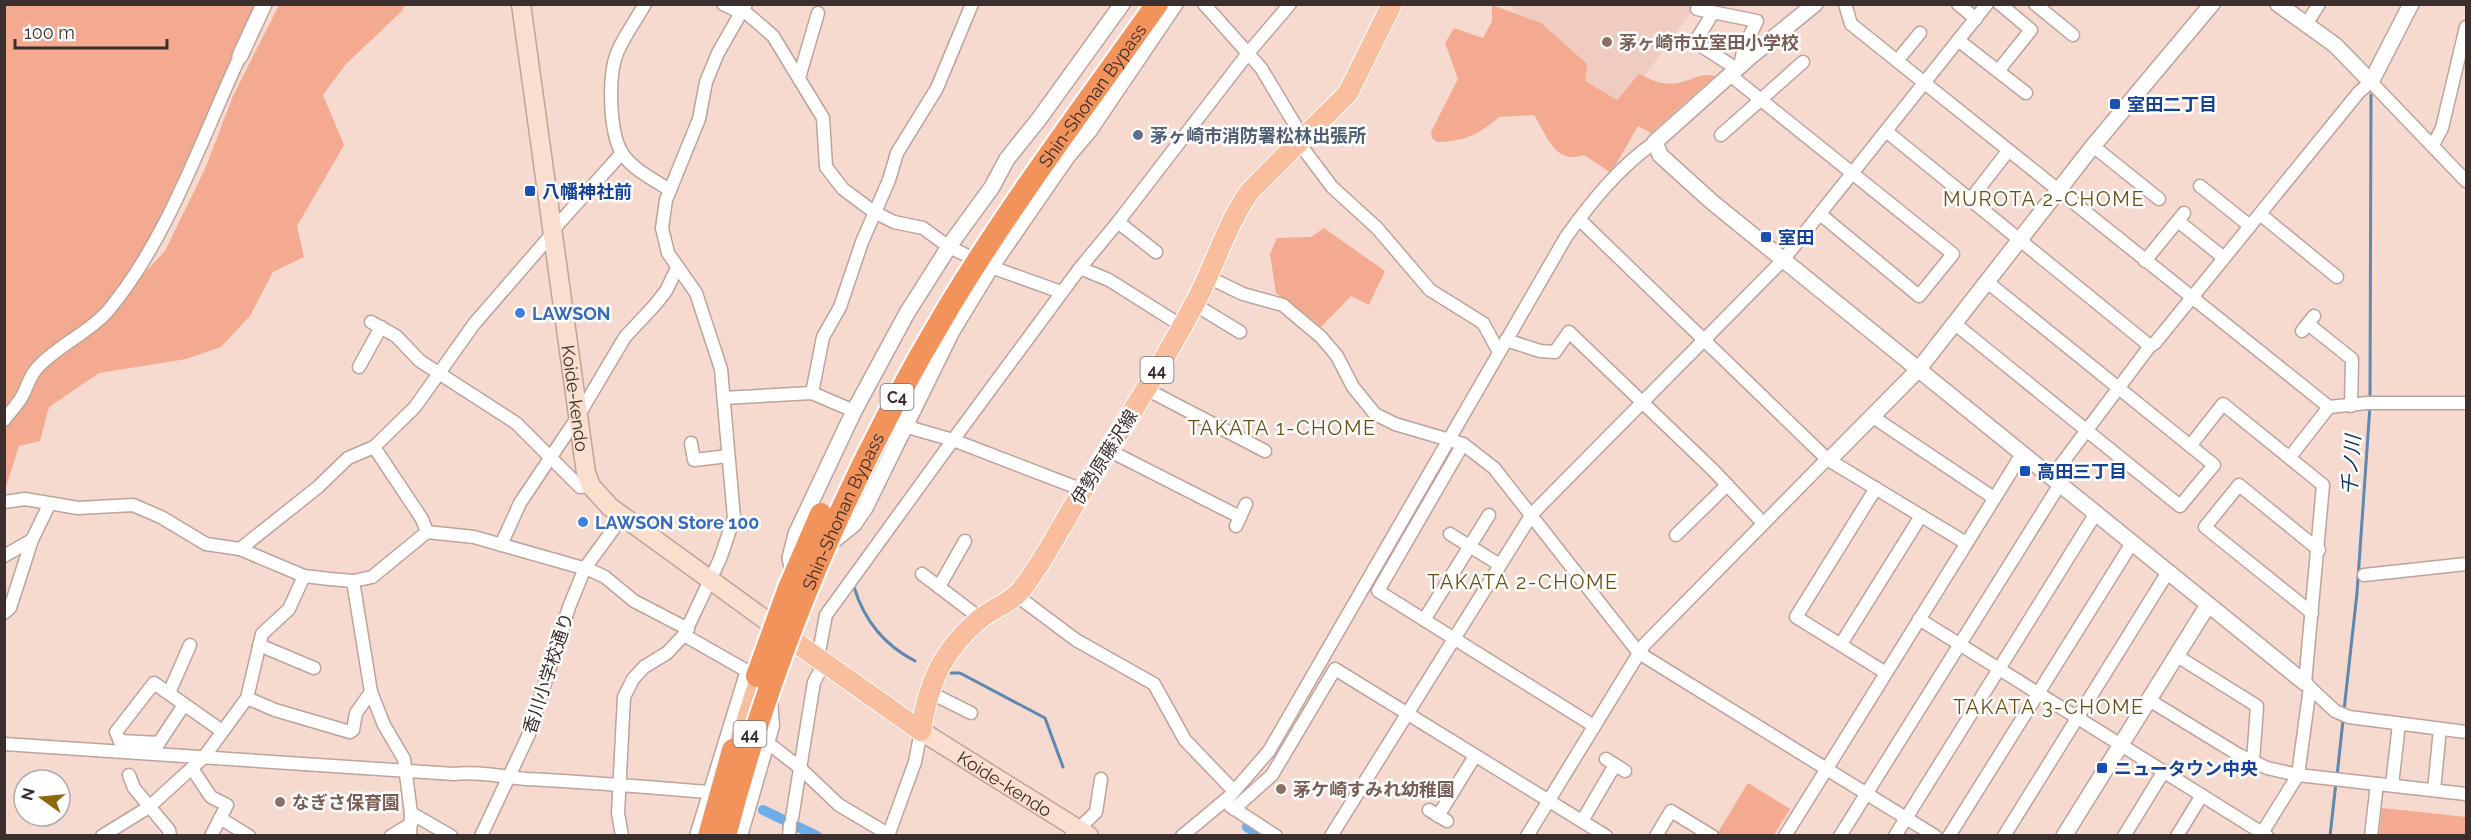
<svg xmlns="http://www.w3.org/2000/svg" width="2471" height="840" font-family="Raleway,'Noto Sans JP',sans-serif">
<rect width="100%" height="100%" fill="#f6dad0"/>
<!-- built -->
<path fill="#efccbf" d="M1509,5H1710L1705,8H1694L1620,110L1579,77Z"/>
<!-- green -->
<g fill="#f3aa90">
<path d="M4,5H257L134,275L82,330L96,325L165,251L205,169L233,96L279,5H405L402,11L346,64L323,95L344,145L297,226L304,257L273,272L250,316L221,347L186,359L99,373L49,407L40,441L19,446L5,490Z"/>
<path d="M1492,5L1541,23L1587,64L1585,81L1617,100L1639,74C1652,80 1663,86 1677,83C1691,81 1701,72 1715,76L1651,133L1638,126L1611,173L1584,155C1555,165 1548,137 1534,115L1499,117C1482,133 1461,143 1437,142L1432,138L1431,132L1458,79L1445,43L1454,28L1483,38L1492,21Z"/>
<path d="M1324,228L1385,271L1369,305L1351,296L1321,327L1276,293L1270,254L1277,238L1311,237Z"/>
<path d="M1748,783L1790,809L1774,835L1720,836L1717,834Z"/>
<path d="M2382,808L2466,817V835H2379Z"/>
</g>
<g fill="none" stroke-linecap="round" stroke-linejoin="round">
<!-- stream -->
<g stroke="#5d88b0" stroke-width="3">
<path d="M2370,399L2371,95"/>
<path d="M854,587C864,620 884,645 915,661"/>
<path d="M951,673H960L1045,718L1063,767"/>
<path d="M2344,710L2357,593L2370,406"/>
<path d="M2337,776L2343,720"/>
<path d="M2330,836L2336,782"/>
</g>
<!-- canal -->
<g stroke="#6caee9" stroke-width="10">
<path d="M763,810L817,836"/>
<path d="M1247,827L1260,836"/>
</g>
<!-- minor casing -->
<g stroke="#bea39a" stroke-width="15">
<g id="minor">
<path d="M645,4C636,20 624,36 617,53C608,75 609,132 622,153C632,169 654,180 670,190"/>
<path d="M723,4L742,13"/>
<path d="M1204,4L1261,68L1303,138"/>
<path d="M1845,4L1851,24L2329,407L2367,403H2466"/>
<path d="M1958,4L1976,19"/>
<path d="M2035,4L2073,35"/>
<path d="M1697,9L1757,21L1744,47L1740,66"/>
<path d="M743,10L773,36L823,118L826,167L843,189L874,212L894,222L923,228L949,247L991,267L1061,292"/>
<path d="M1713,13L1695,42L1737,69"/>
<path d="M2307,23L2319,4"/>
<path d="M1958,40L2026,93"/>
<path d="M1897,61L1920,33"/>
<path d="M1998,71L2031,30L2000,4"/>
<path d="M1730,75L1953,254L1919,296L1820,214"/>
<path d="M799,78L818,13"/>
<path d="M1886,131L2150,346"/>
<path d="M1721,135L1803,62"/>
<path d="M1299,143L1332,187L1377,228L1430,290L1483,323L1499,352"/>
<path d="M2433,145L2442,128L2466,27"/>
<path d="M2093,146L2159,199"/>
<path d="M2200,186L2250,226"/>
<path d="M1970,200L2008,151"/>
<path d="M2260,214L2337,277"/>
<path d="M1579,219L1827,459"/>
<path d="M2178,221L2224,258"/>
<path d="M1118,222L1156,252"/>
<path d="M552,231L622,153"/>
<path d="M2145,261L2184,213"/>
<path d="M1080,268L1109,280L1182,326"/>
<path d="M1208,277L1243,294L1283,305L1297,317L1321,337L1337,356L1353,387L1375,414L1395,424L1463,444L1494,468L1639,653L1935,836"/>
<path d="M1194,304L1240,332"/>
<path d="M371,322L396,336L420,361L516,423L580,487L591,486"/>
<path d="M1954,323L2180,506L2214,465L1986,281"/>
<path d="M2308,324L2352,359L2351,406"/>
<path d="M2302,331L2314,316"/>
<path d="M1506,340L1540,351L1555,352L1569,332L1713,470L1763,523"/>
<path d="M359,367L381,327"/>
<path d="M1146,389L1265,451"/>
<path d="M812,393L823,337L840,307L862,242L889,180L897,153L937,88L972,4"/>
<path d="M724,398L812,393L854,411"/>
<path d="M1873,417L1994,498"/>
<path d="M4,420C10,412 17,405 21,398C28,387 29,375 39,366C59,345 88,333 107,312C167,241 201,140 240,56"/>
<path d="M904,426L953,440L1083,490"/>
<path d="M691,443L694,460L728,456"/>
<path d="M1463,444L1378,591L1594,726"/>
<path d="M2190,446L2223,404L2323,485L2305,683L2335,711L2349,717L2466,732"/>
<path d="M374,447L422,519L427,532"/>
<path d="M1110,451L1240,517"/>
<path d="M2290,457L2329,407"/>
<path d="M2051,478L2150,346L2155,343L2359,92L2371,82L2466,181"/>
<path d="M1876,488L1796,617L1886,673"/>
<path d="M4,502L25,499L78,508L133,505L161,517L206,544L240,549L304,576L330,579L353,581L372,577L427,532L474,537L590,570L605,577L634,601L688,629"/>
<path d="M1236,526L1246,504"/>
<path d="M1450,534L1500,565"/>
<path d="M1676,535L1727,485"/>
<path d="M501,545L520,503L577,418L625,337L654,306L666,291L677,268"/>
<path d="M240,549L318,487L348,458L374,447L415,407L474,324L552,234"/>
<path d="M4,556L32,540"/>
<path d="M922,574L981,619"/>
<path d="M2364,575L2466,564"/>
<path d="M353,581L371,692L384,725L404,759L411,813L410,836"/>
<path d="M940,585L965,541"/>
<path d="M1016,595L1076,640L1154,684L1185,740L1233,790"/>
<path d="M4,613L10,608L32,540L49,505"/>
<path d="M2312,613L2205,527L2239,485L2319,550"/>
<path d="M1919,619L2267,836"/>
<path d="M1424,620L1489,515"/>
<path d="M684,635L754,675"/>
<path d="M1841,644L1921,516"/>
<path d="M259,645L314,668"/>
<path d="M2177,656L2257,706L2253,762"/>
<path d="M818,657L826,615L953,440L1080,268L1118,222L1249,52L1290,4"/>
<path d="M927,691L971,713"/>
<path d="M169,693L190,645"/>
<path d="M247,698L275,710L350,732L353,730L356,713L371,692"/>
<path d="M2149,700L2239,755L2267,768L2298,775L2466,794"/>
<path d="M120,741L159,743"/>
<path d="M768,743L799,767L839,805L888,834"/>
<path d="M4,744L454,774C477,771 503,777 527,779C588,782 647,787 708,792"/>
<path d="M124,751L116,732L154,683L222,731"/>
<path d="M152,753L184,705"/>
<path d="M1606,759L1625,771"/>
<path d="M193,770L211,797L227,805L211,836"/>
<path d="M129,775L134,788L169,830L170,836"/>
<path d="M2392,785L2399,724"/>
<path d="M2434,790L2440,729"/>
<path d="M1230,806L1276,836"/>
<path d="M1234,809L1272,775L1335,669L1606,836"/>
<path d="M1429,810L1447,821"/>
<path d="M411,813L451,836"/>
<path d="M1438,816L1475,756"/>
<path d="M220,818L249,836"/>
<path d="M792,818L814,682L825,662"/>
<path d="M1582,821L1615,765"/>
<path d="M2262,833L2298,775L2310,687"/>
<path d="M102,836L149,807L204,757L247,698L262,634L289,609L304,576"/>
<path d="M391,836L411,824"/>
<path d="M481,836L529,734L569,607L585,568L623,516"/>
<path d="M622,836L618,813L624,697L633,679L644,667L667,653L684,635L720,559L734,518L721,369L696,293L668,253L662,228L666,200L699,119L706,82L718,53L746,4"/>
<path d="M696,836L747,670"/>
<path d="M741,836L773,726L771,699"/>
<path d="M789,836L790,825"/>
<path d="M888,836L915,762L921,731"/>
<path d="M1071,836L1096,812L1101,779"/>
<path d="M1182,836L1230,796L1269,751L1566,237C1591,202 1619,167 1655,142"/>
<path d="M1331,836L1532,514L1783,260L1987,4"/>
<path d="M1527,836L1644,645L1827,459L1966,543"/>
<path d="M1656,836L1671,811L1712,836"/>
<path d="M1785,836L2022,454"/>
<path d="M1840,836L2060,484"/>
<path d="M1895,836L2096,513"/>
<path d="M1949,836L2132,543"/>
<path d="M2004,836L2168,572"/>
<path d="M2124,836L2164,771"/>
<path d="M2177,836L2202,795"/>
<path d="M2371,836L2377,784"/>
</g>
</g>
<!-- tertiary casing -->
<g stroke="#bea39a" stroke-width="18">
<g id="tertiary">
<path d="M1815,4L1750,57L1655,142L1660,155L1712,202L2305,683"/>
<path d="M2278,4L2335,45L2371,82L2411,4"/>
<path d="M240,56L264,4"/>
<path d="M1830,459L1918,370L2093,146L2212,4"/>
<path d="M828,545L854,524L865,508L952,331L991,267L1067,157L1089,131L1175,4"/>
<path d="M794,575L790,558L796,534L854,411L907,313L952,242L992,187L1007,159L1039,119L1122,4"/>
<path d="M2064,836L2208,605"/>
</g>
</g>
<!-- secondary casing -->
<g stroke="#bea39a" stroke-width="21">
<g id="secondary">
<path id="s1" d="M521,4L586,473L591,486L610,507L778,629"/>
<path id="s2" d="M921,731L1089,836"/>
</g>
</g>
<!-- primary casing -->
<g stroke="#fff" stroke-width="22">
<g id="primary">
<path d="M778,630L921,731C928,683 943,649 981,618C994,608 1012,602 1022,589C1045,559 1062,524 1082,492C1121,430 1161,367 1196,301C1215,265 1226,225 1250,191L1348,93L1392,4"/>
<path d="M732,766L765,663"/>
</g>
</g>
<!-- minor -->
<use href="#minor" stroke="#fff" stroke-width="12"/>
<!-- tertiary -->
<use href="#tertiary" stroke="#fff" stroke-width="15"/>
<!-- secondary -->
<use href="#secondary" stroke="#fbdfce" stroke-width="18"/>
<!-- primary -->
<use href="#primary" stroke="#f8be9d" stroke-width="20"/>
<!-- motorway-bridge casing -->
<g stroke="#fff" stroke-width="26" stroke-linecap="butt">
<g id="motorway-bridge">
<path d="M757,676L789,588L821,514"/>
<path d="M709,836L733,750"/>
<path id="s3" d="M725,836C774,647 850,471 950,305C1013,201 1087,103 1157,4"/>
</g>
</g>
<!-- motorway-bridge -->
<use href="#motorway-bridge" stroke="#f3935c" stroke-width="22"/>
</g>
<!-- markers -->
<g fill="#8d6e63" stroke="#fff" stroke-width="2">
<circle cx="1607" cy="42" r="6"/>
<circle cx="1281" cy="789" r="6"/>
<circle cx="280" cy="802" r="6"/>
</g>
<g fill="#1a4fb4" stroke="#fff" stroke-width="2">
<rect x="2109" y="98" width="12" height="12" rx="3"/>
<rect x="524" y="185" width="12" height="12" rx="3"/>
<rect x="1760" y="231" width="12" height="12" rx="3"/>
<rect x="2019" y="465" width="12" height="12" rx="3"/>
<rect x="2096" y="762" width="12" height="12" rx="3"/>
</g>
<circle fill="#5c6f8a" stroke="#fff" stroke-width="2" cx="1138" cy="135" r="6"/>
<g fill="#3f7fe0" stroke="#fff" stroke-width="2">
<circle cx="520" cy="313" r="6"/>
<circle cx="583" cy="522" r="6"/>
</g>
<g text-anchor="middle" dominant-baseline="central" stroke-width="5" stroke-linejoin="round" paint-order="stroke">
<!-- shield labels -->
<g fill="#fff" stroke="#756d6b" stroke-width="1.5">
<rect x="1140.5" y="357" width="33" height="26" rx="4.5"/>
<rect x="880.5" y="384" width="33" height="26" rx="4.5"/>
<rect x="733.5" y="721" width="33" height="26" rx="4.5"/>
</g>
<g font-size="16" font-weight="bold" fill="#3a2f2c">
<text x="1157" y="370">44</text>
<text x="897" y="397">C4</text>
<text x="750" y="734">44</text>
</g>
<!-- education labels -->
<g font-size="18" font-weight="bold" fill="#785e54" stroke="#fff" text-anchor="start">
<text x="1619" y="42">茅ヶ崎市立室田小学校</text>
<text x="1293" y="789">茅ケ崎すみれ幼稚園</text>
<text x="292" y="802">なぎさ保育園</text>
</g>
<!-- street labels -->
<g font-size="18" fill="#3a2f2c" stroke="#fff">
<text stroke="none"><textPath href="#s3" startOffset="832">Shin-Shonan Bypass</textPath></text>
<text stroke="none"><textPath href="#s1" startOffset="398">Koide-kendo</textPath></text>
<text transform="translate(1104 457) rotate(-58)">伊勢原藤沢線</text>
<text stroke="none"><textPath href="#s3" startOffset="346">Shin-Shonan Bypass</textPath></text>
<text transform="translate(548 673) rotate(-72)">香川小学校通り</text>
<text stroke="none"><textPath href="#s2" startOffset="99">Koide-kendo</textPath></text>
</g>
<!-- transit labels -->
<g font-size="18" font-weight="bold" fill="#164399" stroke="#fff" text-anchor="start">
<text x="2127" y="104">室田二丁目</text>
<text x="542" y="191">八幡神社前</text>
<text x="1778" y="237">室田</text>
<text x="2037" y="471">高田三丁目</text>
<text x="2114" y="768">ニュータウン中央</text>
</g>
<!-- service labels -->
<g font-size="18" font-weight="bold" fill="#4e5e75" stroke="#fff" text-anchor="start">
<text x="1150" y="135">茅ヶ崎市消防署松林出張所</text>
</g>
<!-- shop labels -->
<g font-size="18" font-weight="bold" fill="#366cbe" stroke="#fff" text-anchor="start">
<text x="532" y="313">LAWSON</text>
<text x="595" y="522">LAWSON Store 100</text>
</g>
<!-- neighbourhood labels -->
<g font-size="20" letter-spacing="1.5" fill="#6a5017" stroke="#fff">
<text x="2044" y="199">MUROTA 2-CHOME</text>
<text x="1282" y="428">TAKATA 1-CHOME</text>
<text x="1523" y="582">TAKATA 2-CHOME</text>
<text x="2049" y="707">TAKATA 3-CHOME</text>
</g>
<!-- water labels -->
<g font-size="20" font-style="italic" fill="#003157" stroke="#fff">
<text transform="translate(2351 465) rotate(-86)">千ノ川</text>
</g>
</g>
<!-- border -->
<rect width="2471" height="840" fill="none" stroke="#3a2f2c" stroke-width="12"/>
<!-- north arrow -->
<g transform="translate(42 798) rotate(285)"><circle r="28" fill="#ffffff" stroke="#b0acab" stroke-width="1.5"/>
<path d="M0-4.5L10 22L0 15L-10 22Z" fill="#8e680c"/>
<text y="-9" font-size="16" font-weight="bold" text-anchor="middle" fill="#3a2f2c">N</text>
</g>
<!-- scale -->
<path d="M15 39v9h152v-9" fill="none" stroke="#3a2f2c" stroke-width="3"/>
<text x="24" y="39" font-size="18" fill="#3a2f2c" stroke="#ffffff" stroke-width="4.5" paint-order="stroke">100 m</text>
</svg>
